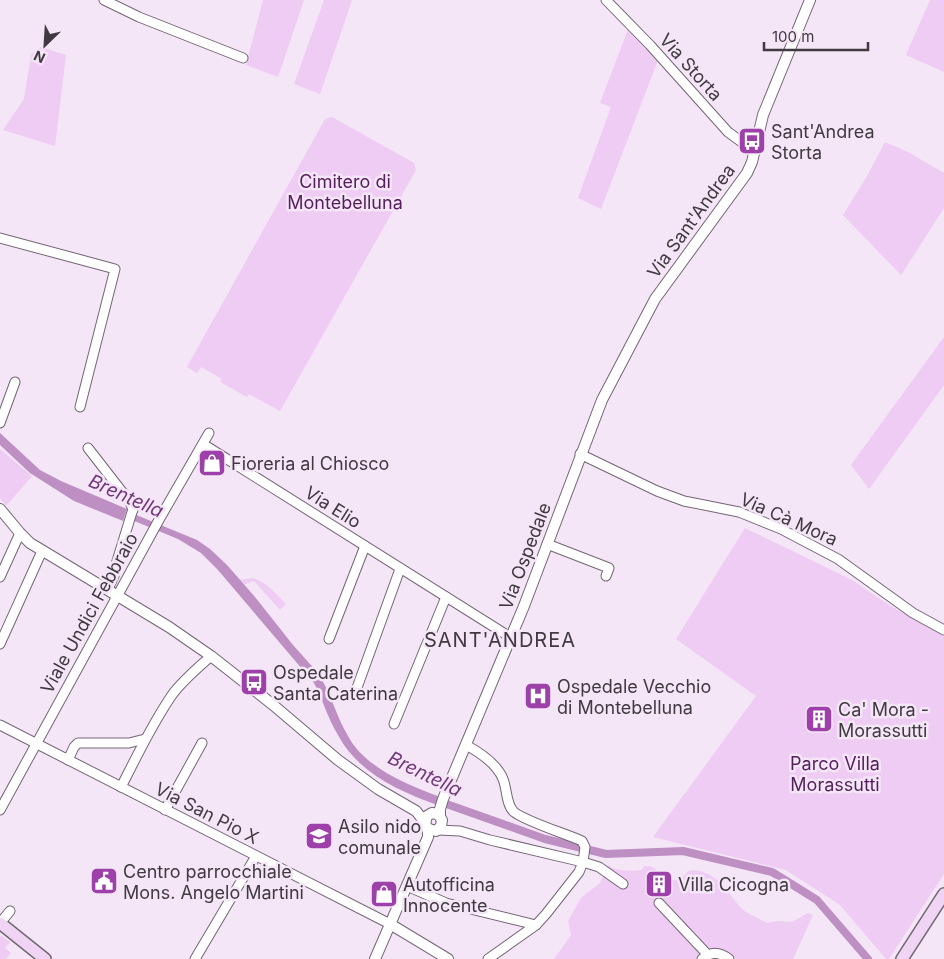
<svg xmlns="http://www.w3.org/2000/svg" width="944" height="959" font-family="Inter,sans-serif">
<rect width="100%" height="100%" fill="#f4e6f6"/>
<!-- green -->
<g fill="#efccf3">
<path d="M263,0H304L278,77L246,65Z"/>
<path d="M324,0H352L320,94L294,84Z"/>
<path d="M930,0H944V72L906,55Z"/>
<path d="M629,27L658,60L601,209L578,198L611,107L600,103Z"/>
<path d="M41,47L66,55L55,146L3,130L24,99L31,55Z"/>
<path d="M332,117L414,163L416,170L280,411L249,394L247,397L220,382L222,379L201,367L197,373L187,367L325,119Z"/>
<path d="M885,142L908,152L944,173V208L901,275L843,215L867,176Z"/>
<path d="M944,337V385L869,489L851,465Z"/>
<path d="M0,449L32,476L6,506L0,498Z"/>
<path d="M745,528L852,580L889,605L944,636V874L889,959H886L840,905L786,870L653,837L756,696L676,639Z"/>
<path d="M252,578C266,581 276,594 286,604L280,610L254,581L243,585L239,580Z"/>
<path d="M608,865C616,872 631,871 642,870L644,866C662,864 661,887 681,878C685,876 686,872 691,870C715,870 726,890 740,907C746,914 759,918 767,923L777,921L792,922L808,913L813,915L793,959H737L725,951L707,948L696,959H554L571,935L568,921L581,898L600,883Z"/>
<path d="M0,935L10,942L5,948L11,953L6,959H0Z"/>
</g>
<!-- water -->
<g fill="#bd8fc3">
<path d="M0,433L40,470L61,481L127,509L123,521L74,501L30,473L0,445Z"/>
<path d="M134,514L197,540L210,549L227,565L255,597L293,645L318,673C331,693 336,716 348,736C365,768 408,785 440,797L437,805C399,791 358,773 338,735C328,719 323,700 314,683L218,570L201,553L178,539L132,520Z"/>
</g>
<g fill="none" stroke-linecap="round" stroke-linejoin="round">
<!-- canal -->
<path stroke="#bd8fc3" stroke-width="8" d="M438,801L545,839L606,854L683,851L772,872L817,900L868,959"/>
<!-- minor casing -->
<g stroke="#736674" stroke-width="11">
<g id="minor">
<path d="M104,0L139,17L243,58"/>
<path d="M606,0L650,45L728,132L754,151"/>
<path d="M0,238L115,269L80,407"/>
<path d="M0,423L15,382"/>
<path d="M203,444L510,637"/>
<path d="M88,448L130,502L133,510"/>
<path d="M580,454L657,491L684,501L739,512L781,529L838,559L913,613L944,630"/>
<path d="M547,544L609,568L606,576"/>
<path d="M0,577L20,533"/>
<path d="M108,589L114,576L113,574L132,512"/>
<path d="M329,639L365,546"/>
<path d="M0,644L42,551"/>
<path d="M354,696L400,569"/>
<path d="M394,724L446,597"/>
<path d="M0,725L390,924"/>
<path d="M466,745C479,752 497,764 503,779C507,788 506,805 514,812C527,822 564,833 582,841L585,847L583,862L579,872L546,914L536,925L488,959"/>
<path d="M68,760L74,747L78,743H129L145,739"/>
<path d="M121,787C137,756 152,724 172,695C183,680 198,668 211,656"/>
<path d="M0,810L160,518L209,433"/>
<path d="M165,810L202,743"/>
<path d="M438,830L460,831L490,840L583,862L599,867L623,884"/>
<path d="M407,886L446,903L536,925"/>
<path d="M659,903L707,954"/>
<path d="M0,923L10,911"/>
<path d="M195,959L256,856"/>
<path d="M702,959C711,951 720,952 729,959"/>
</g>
</g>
<!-- tertiary casing -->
<g stroke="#736674" stroke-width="12">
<g id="tertiary">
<path d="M0,509L20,533L30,543L169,627L211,656L272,704L338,760L378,789L416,811L424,821L428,832V837L375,959"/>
<path d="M440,817V809L443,799L524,606L602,400L655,299L747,173L752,162L763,115L810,0"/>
<path d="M425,824L427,816L432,813L438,814L442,820L441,826L436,831L429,829L426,826"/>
<path d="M390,924L448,959"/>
</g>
</g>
<!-- secondary casing -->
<g stroke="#736674" stroke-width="14">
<g id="secondary">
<path d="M0,923L45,959"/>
<path d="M902,959L944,894"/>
</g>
</g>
<!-- minor -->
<use href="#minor" stroke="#fff" stroke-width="9"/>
<!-- tertiary -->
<use href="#tertiary" stroke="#fff" stroke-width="10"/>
<!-- secondary -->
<use href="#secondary" stroke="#efd4f3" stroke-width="11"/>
</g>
<!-- icons -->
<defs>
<g id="bus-square" transform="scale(1.4375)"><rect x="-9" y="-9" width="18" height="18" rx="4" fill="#9d40a9" stroke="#f4e6f6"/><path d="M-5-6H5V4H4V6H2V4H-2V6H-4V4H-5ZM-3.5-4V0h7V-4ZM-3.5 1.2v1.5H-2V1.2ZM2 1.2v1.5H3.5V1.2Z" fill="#fff"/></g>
<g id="shop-square" transform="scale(1.4375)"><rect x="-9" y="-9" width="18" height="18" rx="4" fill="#9d40a9" stroke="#f4e6f6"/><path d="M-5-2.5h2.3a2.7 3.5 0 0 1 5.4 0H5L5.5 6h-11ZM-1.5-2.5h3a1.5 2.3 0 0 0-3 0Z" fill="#fff"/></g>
<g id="hospital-square" transform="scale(1.4375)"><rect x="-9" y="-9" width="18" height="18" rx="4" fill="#9d40a9" stroke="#f4e6f6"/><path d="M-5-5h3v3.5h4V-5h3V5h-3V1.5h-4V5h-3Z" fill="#fff"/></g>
<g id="building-square" transform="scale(1.4375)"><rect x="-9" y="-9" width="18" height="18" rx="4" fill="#9d40a9" stroke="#f4e6f6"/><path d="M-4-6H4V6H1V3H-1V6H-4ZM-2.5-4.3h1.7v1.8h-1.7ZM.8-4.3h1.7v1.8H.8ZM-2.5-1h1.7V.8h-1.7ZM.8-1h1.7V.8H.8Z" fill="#fff"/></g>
<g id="school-square" transform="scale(1.4375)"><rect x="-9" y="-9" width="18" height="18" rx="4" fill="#9d40a9" stroke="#f4e6f6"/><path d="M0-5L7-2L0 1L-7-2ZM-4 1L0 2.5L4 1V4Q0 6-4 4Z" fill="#fff"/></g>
<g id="civic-square" transform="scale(1.4375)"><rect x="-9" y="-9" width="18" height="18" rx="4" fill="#9d40a9" stroke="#f4e6f6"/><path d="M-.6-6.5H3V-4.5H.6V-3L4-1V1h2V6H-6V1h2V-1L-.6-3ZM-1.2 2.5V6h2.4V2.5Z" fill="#fff"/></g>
</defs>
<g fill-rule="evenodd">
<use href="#bus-square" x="752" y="141"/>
<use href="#shop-square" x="212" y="463"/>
<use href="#bus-square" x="254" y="682"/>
<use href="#hospital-square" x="538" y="696"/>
<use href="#building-square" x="819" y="719"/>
<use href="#school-square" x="319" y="836"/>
<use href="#civic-square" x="104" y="881"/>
<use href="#building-square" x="659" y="884"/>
<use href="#shop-square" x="384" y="894"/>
</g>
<g text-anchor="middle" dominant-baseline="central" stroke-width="5" stroke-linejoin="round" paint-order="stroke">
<!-- street labels -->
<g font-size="18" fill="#403a40" stroke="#f4e6f6">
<text transform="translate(691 67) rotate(48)">Via Storta</text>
<text transform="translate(691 221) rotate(-54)">Via Sant'Andrea</text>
<text transform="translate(333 507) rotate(32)">Via Elio</text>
<text transform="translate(789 519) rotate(24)">Via Cà Mora</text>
<text transform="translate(525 556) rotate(-69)">Via Ospedale</text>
<text transform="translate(89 613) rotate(-61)">Viale Undici Febbraio</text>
<text transform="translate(207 813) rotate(27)">Via San Pio X</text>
</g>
<!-- poi labels -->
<g font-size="18" fill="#403a40" stroke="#f4e6f6" text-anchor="start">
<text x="771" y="131">Sant'Andrea<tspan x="771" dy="21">Storta</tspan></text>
<text x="231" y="463">Fioreria al Chiosco</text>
<text x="273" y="672">Ospedale<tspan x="273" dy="21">Santa Caterina</tspan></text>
<text x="557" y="686">Ospedale Vecchio<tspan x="557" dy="21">di Montebelluna</tspan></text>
<text x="838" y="709">Ca' Mora -<tspan x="838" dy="21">Morassutti</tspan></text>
<text x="338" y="826">Asilo nido<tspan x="338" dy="21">comunale</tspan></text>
<text x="123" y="871">Centro parrocchiale<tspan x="123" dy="21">Mons. Angelo Martini</tspan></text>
<text x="403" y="884">Autofficina<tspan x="403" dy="21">Innocente</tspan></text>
<text x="678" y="884">Villa Cicogna</text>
</g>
<!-- park labels -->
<g font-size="18" fill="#551d5d" stroke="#f4e6f6">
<text x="345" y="181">Cimitero di<tspan x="345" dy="21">Montebelluna</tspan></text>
<text x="835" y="763">Parco Villa<tspan x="835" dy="21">Morassutti</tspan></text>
</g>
<!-- water labels -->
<g font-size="19" font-style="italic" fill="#72397a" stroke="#f4e6f6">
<text transform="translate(126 496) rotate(24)">Brentella</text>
<text transform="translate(425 774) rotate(26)">Brentella</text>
</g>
<!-- quarter labels -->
<g font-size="20" letter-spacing="1" fill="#403a40" stroke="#f4e6f6">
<text x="500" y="640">SANT'ANDREA</text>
</g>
</g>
<!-- north arrow -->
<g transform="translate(45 45) rotate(205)" stroke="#f4e6f6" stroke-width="4" paint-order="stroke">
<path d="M0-4L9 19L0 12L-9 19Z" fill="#403a40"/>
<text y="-8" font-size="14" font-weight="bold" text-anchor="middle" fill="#403a40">N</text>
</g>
<!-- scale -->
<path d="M764 42v8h104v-8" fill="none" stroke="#403a40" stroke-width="2.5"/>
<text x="772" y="42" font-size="15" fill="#403a40" stroke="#f4e6f6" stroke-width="4" paint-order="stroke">100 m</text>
</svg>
